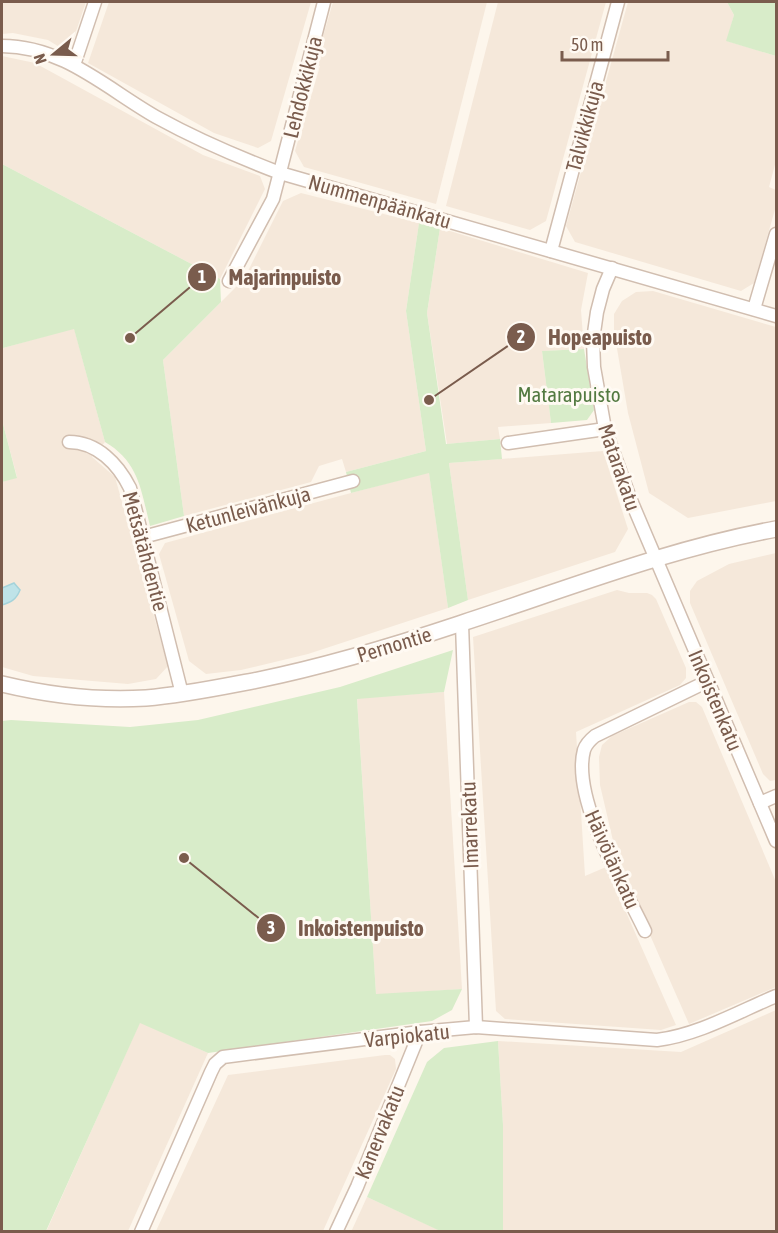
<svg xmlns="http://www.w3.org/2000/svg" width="778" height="1233" font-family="'Asap Condensed',sans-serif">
<rect width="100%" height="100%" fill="#fdf6ec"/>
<!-- residential -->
<g fill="#f5e8da">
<path d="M2,2H86L72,43L61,48L48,40L13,33L2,34Z"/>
<path d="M109,2H311L271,141L258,148L214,133L88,63Z"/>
<path d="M333,2H487L436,204L304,167L295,151L320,66L315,64Z"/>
<path d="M498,2H606L546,221L530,230L446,206Z"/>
<path d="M628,2H727L734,15L727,41L776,56V161L769,187L776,190V206L754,283L741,291L575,242L566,226Z"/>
<path d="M2,56L35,63L203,155L260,176L265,189L220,279L2,164Z"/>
<path d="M301,193L419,223L406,311L426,451L346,472L342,459L319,466L311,482L184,516L163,360L244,279L283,201Z"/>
<path d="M440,228L588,273L581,310L584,349L542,351L551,423L498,427L500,439L447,444L427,313Z"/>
<path d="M653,291L776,327V501L688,518L649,493L628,413L614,331V314L622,301L636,292Z"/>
<path d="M74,328L105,442L92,457L115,477L168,666L156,679L128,684L33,676L2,667V482L17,477L2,420L3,348Z"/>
<path d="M603,451L628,529L615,552L468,600L449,463Z"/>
<path d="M429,472L448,608L308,654L241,670L206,674L189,661L159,554L165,543Z"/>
<path d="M776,553V780L770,781L763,774L690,603V591L697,581L729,564Z"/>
<path d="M617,590L629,593H647L652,595L656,599L686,668V678L680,685L576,732L585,876L606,867L676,1025L661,1030L505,1019L496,1011L473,637Z"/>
<path d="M444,692L462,989L376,995L357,698Z"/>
<path d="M689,702H696L702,707L776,882V987L689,1024L618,862L600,785L599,757L602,745L612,736Z"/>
<path d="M776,1010V1231H503V1125L498,1041L681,1052Z"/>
<path d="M140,1022L208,1053L128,1231L46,1232Z"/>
<path d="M385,1055H390L395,1059L396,1069L323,1231H156L228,1075Z"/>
<path d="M367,1197L439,1230L438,1232H351Z"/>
</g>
<!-- green -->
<g fill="#d8ecc9">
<path d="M727,2H776V56L726,41L734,15Z"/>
<path d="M2,164L220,279L221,302L163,360L184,516L150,526C141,490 139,462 105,442L74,329L3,348L2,358Z"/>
<path d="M419,223L440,228L427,313L446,444L500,439L502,459L449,463L468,600L448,608L429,473L351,493L346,472L426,451L406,311Z"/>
<path d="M584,349L594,410L587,420L551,423L542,351Z"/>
<path d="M2,420L17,478L2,482Z"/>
<path d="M453,650L444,692L357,699L376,994L462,989L452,1010L432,1021L208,1053L140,1023L46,1231H2V721L11,720L130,727L198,720L340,687Z"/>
<path d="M498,1041L503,1125V1231H438V1230L367,1197L427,1062L444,1048Z"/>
</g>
<!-- water -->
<path fill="#bfe3e8" stroke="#a5d3da" stroke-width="1.5" d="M14,583L20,590C16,600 11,602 2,605V588Z"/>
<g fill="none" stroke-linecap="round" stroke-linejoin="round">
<!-- minor casing -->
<g stroke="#d1beb0" stroke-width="15">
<g id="minor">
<path d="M2,46C64,46 108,90 158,118C198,140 238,157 280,173L776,316"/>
<path d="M74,65L95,2"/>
<path d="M551,251L618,2"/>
<path d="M612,268L603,289L597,312L593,340L594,367L605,429L630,498L776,841"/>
<path d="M229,281L273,199L324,2"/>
<path d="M754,309L776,234"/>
<path d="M69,442C97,442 118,464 130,488L182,694"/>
<path d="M508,443L605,429"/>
<path d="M143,537L353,481"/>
<path d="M462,624L476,1027"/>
<path d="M760,803L776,796"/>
<path d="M645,931C624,887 571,798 584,750C586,744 590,740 595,736L708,681"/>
<path d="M141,1232L211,1072L215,1064L223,1057L420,1032L476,1027L657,1040C698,1035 738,1012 776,996"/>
<path d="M336,1232L357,1187L420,1032"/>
</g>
</g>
<!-- tertiary casing -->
<g stroke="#d1beb0" stroke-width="18">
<path id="tertiary" d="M2,684C48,695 98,701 146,698C184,695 221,687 258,680C326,666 393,646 459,624C564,590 667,549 776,529"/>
</g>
<!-- minor -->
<use href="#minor" stroke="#fff" stroke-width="12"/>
<!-- tertiary -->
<use href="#tertiary" stroke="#fff" stroke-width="15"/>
</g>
<g text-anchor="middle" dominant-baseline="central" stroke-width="6" stroke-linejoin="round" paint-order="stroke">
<!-- street labels -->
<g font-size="21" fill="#7a5c4d" stroke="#fffaf3">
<text transform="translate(302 87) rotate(-76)">Lehdokkikuja</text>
<text transform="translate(584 126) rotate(-75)">Talvikkikuja</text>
<text transform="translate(380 201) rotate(16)">Nummenpäänkatu</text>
<text transform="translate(620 467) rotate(71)">Matarakatu</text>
<text transform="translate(248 509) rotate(-15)">Ketunleivänkuja</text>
<text transform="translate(146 551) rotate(75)">Metsätähdentie</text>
<text transform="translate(394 644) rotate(-17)">Pernontie</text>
<text transform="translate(716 700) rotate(67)">Inkoistenkatu</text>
<text transform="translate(469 825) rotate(-92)">Imarrekatu</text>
<text transform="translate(613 859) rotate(66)">Häivölänkatu</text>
<text transform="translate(407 1035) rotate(-6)">Varpiokatu</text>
<text transform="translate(379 1132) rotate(-68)">Kanervakatu</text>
</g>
<!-- park labels -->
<g font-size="21" fill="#537a41" stroke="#fffaf3">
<text x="569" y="394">Matarapuisto</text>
</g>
</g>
<!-- callouts -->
<path fill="none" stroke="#7a5c4d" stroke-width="2" d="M130 338L202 277M429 400L521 337M184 858L271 928"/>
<g fill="#7a5c4d" stroke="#fffaf3" stroke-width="2">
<circle cx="130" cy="338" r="6"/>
<circle cx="429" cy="400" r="6"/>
<circle cx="184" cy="858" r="6"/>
<circle cx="202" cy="277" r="15"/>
<circle cx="521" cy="337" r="15"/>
<circle cx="271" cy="928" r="15"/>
</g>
<g font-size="18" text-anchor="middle" font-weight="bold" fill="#fff">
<text x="202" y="283">1</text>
<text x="521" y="343">2</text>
<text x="271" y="934">3</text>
</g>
<g font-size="22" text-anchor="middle" font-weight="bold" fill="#7a5c4d" stroke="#fffaf3" stroke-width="6" stroke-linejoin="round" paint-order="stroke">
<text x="285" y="285">Majarinpuisto</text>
<text x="600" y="345">Hopeapuisto</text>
<text x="361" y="936">Inkoistenpuisto</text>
</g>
<!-- border -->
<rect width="778" height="1233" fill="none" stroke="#7a5c4d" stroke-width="6"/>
<!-- north arrow -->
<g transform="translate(54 54) rotate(251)" stroke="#fffaf3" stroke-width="4.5" paint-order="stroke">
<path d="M0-4.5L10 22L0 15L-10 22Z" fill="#7a5c4d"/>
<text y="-9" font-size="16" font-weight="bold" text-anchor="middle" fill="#7a5c4d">N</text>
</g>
<!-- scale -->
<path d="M562 51v9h106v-9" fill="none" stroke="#7a5c4d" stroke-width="3"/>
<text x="571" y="51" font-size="18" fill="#7a5c4d" stroke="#fffaf3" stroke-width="4.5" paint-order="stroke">50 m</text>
</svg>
